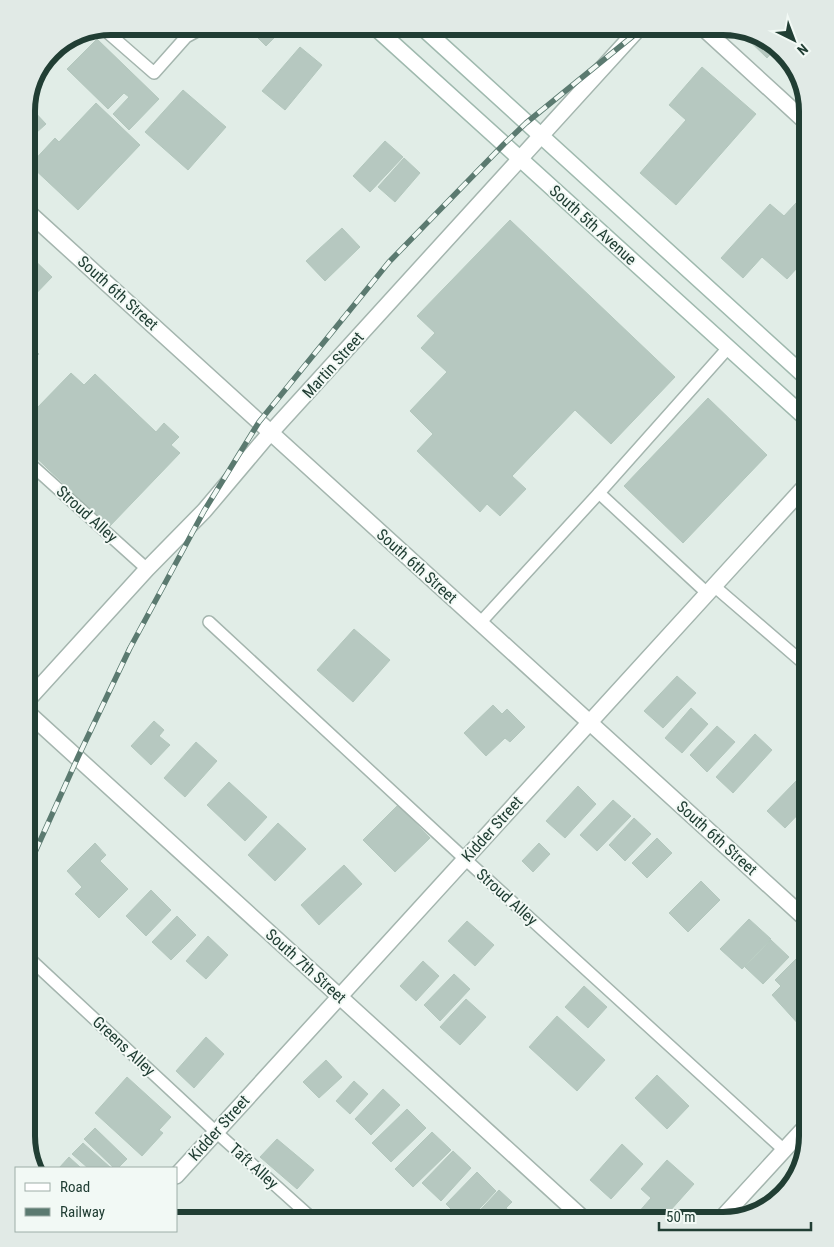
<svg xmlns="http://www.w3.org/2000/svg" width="834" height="1247" font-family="'Roboto Condensed',sans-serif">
<rect width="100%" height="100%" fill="#e1ede7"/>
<!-- building -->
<g fill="#b6c8c0" stroke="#b3c7bd">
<path d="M737,29L765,38L776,48L767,58Z"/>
<path d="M251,31H281L266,46Z"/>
<path d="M97,39L159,99L129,130L113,114L129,97L124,93L108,109L67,69Z"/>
<path d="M300,47L322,65L285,110L262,91Z"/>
<path d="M702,67L756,114L676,205L640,173L686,120L669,105Z"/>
<path d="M183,90L226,127L188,170L145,132Z"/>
<path d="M802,90L805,100L798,94Z"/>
<path d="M96,103L140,145L78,210L30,165L55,138L59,142Z"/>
<path d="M31,108L46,124L26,142V112Z"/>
<path d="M385,141L403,157L370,192L353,176Z"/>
<path d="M404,158L420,173L395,202L378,187Z"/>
<path d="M808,190V256L787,279L762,257L743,278L721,258L770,204L784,216Z"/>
<path d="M510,220L675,377L611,444L575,410L512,476L526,489L500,516L487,504L480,512L417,451L433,434L410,411L447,372L421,348L435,333L417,316Z"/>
<path d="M342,228L360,247L325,281L306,261Z"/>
<path d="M26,252L52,277L26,304Z"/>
<path d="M26,342L39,354L26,367Z"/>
<path d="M71,373L84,385L95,374L156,432L164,423L179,437L171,445L180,453L109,527L26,448V397L37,408Z"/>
<path d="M708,398L767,455L683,543L624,486Z"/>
<path d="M354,629L390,660L353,702L317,670Z"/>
<path d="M677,676L696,693L663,728L644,711Z"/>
<path d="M493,705L502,714L507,709L525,727L510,742L505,738L486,756L464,733Z"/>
<path d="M691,708L708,724L682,753L665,738Z"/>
<path d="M154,721L164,730L159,736L170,745L151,765L131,746Z"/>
<path d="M717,726L735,742L707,772L690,755Z"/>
<path d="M755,734L772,750L733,793L716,777Z"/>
<path d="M196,742L217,761L185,797L164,778Z"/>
<path d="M797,780L808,790V804L785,828L767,811Z"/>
<path d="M229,782L267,817L245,841L207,805Z"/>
<path d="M578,786L596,804L565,838L546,821Z"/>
<path d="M613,800L631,816L597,851L580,835Z"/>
<path d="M398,805L430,838L395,872L363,840Z"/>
<path d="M634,818L651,834L625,861L609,845Z"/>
<path d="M278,823L306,849L275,881L248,855Z"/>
<path d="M657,838L672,853L647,878L632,863Z"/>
<path d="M95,843L106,855L100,861L128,889L99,918L75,894L82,887L67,871Z"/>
<path d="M539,843L550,854L533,872L522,861Z"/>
<path d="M344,865L362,884L319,925L301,905Z"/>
<path d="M701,881L720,900L688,932L669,913Z"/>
<path d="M151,890L171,910L146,936L126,916Z"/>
<path d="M177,916L196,935L171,960L152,942Z"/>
<path d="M749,919L771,939L742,969L720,949Z"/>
<path d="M467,921L494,945L475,966L448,941Z"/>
<path d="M208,936L228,955L206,979L186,961Z"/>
<path d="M771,940L789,957L763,984L745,967Z"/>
<path d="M796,959L808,971V1020L801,1027L772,995L781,986L775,980Z"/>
<path d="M423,961L439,976L416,1001L400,986Z"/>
<path d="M454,974L470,989L440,1021L424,1005Z"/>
<path d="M584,986L607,1007L588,1028L565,1007Z"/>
<path d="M466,999L486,1017L460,1045L440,1027Z"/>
<path d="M557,1016L605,1060L577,1091L529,1047Z"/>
<path d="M206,1037L224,1054L194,1088L176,1071Z"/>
<path d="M326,1060L342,1077L319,1098L303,1082Z"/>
<path d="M657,1075L689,1106L667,1129L635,1098Z"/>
<path d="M127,1077L171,1117L159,1130L163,1133L142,1156L95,1113Z"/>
<path d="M354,1081L368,1094L350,1114L336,1101Z"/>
<path d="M383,1089L400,1105L371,1135L355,1119Z"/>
<path d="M407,1109L426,1128L391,1162L372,1143Z"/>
<path d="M95,1128L127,1159L118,1168H114L84,1139Z"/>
<path d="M432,1132L451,1150L413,1187L395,1169Z"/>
<path d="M277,1139L314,1170L297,1189L260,1157Z"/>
<path d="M83,1143L111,1168H88L72,1154Z"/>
<path d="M622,1144L643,1164L611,1199L590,1180Z"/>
<path d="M453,1151L471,1168L441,1201L422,1183Z"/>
<path d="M69,1157L81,1168H59Z"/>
<path d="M667,1160L694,1184L661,1221H646L638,1213L651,1198L641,1189Z"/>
<path d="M477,1172L496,1191L468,1221H463L446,1204Z"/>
<path d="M499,1190L512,1202L506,1208L514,1215L509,1221H470Z"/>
</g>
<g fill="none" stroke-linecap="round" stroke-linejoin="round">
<!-- lane casing -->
<g stroke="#a4b5ae" stroke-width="14">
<g id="lane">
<path d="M107,32L154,73L186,37L197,31"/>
<path d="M26,460L147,569"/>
<path d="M599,493L707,593"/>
<path d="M714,586L808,667"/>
<path d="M209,622L465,859L784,1150"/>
<path d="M480,623L599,493L728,348"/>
<path d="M31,960L216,1132L315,1221"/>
</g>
</g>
<!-- street casing -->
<g stroke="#a4b5ae" stroke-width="18">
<g id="street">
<path d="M702,27L808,124"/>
<path d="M26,210L808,921"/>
<path d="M26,702L147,569L204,511L264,440L640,27"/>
<path d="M26,711L586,1221"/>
<path d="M176,1176L808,483"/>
<path d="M719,1221L808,1124"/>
</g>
</g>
<!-- secondary casing -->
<g stroke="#9fb9ae" stroke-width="18">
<g id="secondary">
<path d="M424,29L808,379"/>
<path d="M378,30L808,420"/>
</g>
</g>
<!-- lane -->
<use href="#lane" stroke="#fff" stroke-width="11"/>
<!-- street -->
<use href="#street" stroke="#fff" stroke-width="15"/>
<!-- secondary -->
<use href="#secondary" stroke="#fff" stroke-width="15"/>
<!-- rail casing -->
<g stroke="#5b7a70" stroke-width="5.5">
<path id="rail" d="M26,872L78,757L130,648L204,511L259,422L389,262L504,144L526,123L644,27"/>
</g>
<!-- rail -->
<use href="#rail" stroke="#f2f9f5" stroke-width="4" stroke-dasharray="11" stroke-linecap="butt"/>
</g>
<g text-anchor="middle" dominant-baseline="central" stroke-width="4" stroke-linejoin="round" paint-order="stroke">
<!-- street labels -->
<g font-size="16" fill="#213e34" stroke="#f2f9f5">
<text transform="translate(593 225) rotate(42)">South 5th Avenue</text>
<text transform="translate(118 293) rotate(42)">South 6th Street</text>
<text transform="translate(333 365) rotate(-48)">Martin Street</text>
<text transform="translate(87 514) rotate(42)">Stroud Alley</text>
<text transform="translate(417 566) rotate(42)">South 6th Street</text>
<text transform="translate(492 829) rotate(-48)">Kidder Street</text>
<text transform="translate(717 838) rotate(42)">South 6th Street</text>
<text transform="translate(507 897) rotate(42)">Stroud Alley</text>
<text transform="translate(306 966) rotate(42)">South 7th Street</text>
<text transform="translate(124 1046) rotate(43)">Greens Alley</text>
<text transform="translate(219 1128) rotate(-48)">Kidder Street</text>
<text transform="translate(254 1166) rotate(42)">Taft Alley</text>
</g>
</g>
<!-- crop -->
<path d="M0 0H834V1247H0ZM111 35H723A76 76 0 0 1 799 111V1136A76 76 0 0 1 723 1212H111A76 76 0 0 1 35 1136V111A76 76 0 0 1 111 35Z" fill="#e1eae6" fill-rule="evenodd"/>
<path fill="none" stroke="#213e34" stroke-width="6" d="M111 35H723A76 76 0 0 1 799 111V1136A76 76 0 0 1 723 1212H111A76 76 0 0 1 35 1136V111A76 76 0 0 1 111 35Z"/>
<!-- legend -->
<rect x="15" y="1167" width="162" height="65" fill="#f2f9f5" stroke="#9eaea8"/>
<rect x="25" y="1183" width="25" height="8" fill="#ffffff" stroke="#9eaea8"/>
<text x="60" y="1192" font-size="15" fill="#213e34">Road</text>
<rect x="25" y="1208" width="25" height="8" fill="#5b7a70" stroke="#9eaea8"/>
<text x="60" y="1217" font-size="15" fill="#213e34">Railway</text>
<!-- north arrow -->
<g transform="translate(794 40) rotate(138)" stroke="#f2f9f5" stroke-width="4" paint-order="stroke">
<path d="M0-4L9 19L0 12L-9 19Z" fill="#213e34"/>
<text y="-8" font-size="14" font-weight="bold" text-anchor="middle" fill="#213e34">N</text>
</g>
<!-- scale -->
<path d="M659 1222v8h152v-8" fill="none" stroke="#213e34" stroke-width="2.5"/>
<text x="666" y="1222" font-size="15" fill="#213e34" stroke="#f2f9f5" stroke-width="4" paint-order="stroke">50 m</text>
</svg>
